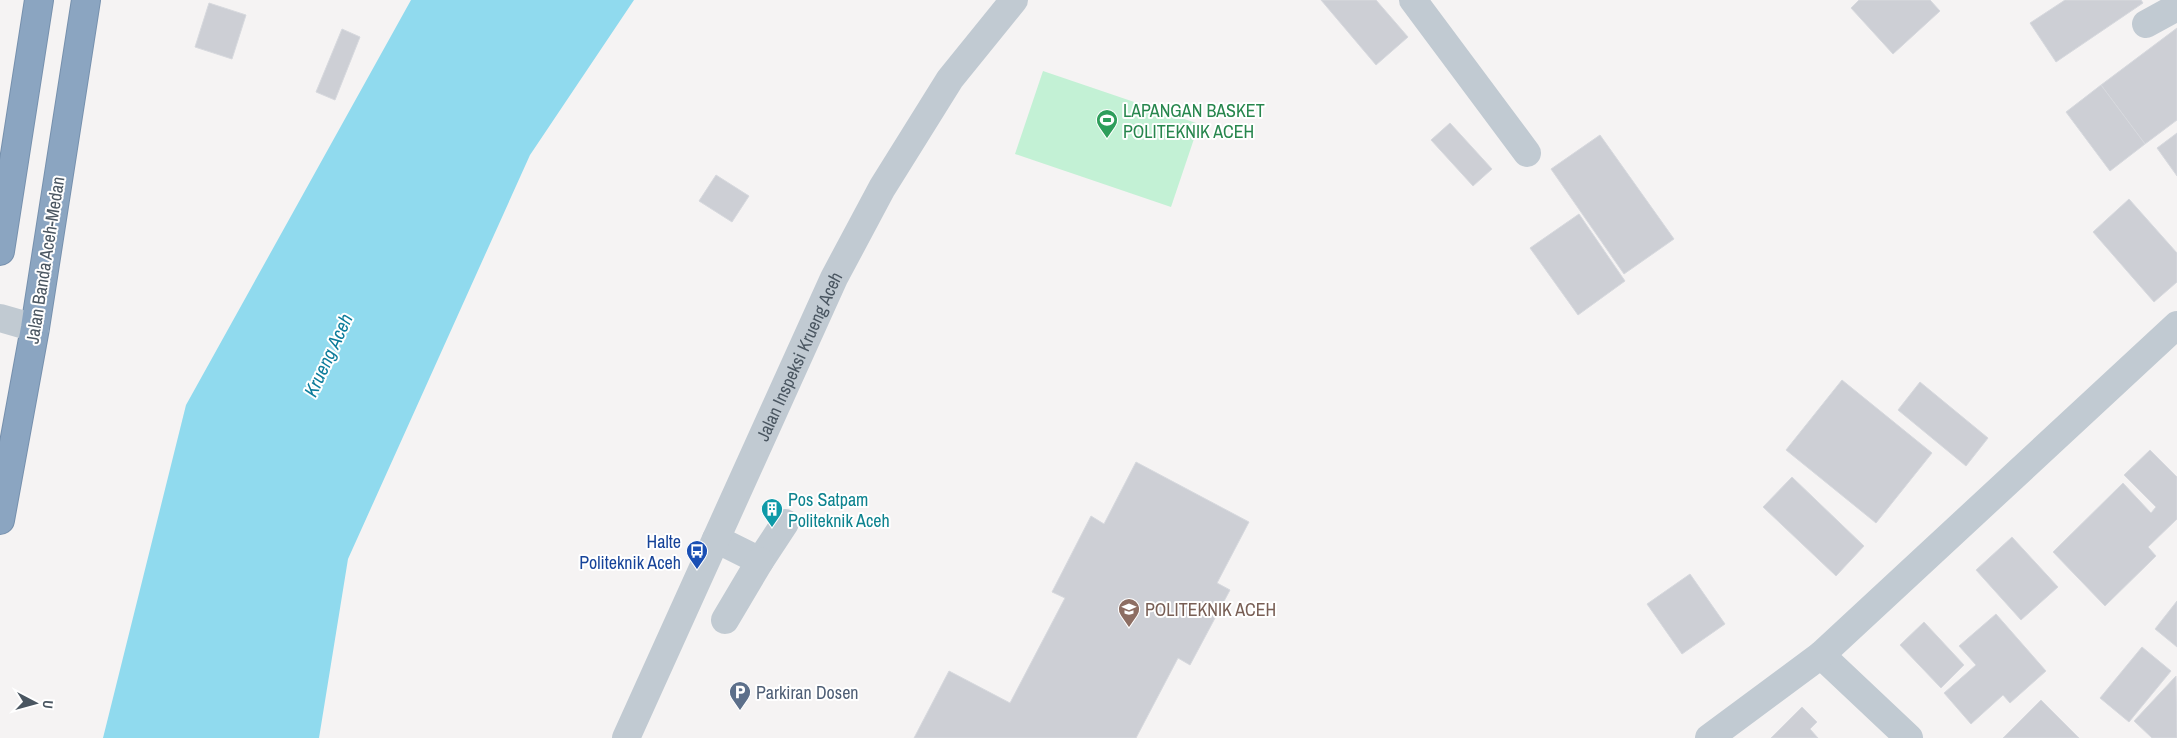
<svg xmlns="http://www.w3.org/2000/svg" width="2177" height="738" font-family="'Archivo Narrow',sans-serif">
<rect width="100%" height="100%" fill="#f5f3f3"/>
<!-- green -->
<path fill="#c3f1d5" d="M1043,71L1199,124L1171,207L1015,154Z"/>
<!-- water -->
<path fill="#90daee" d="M411,0H634L530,155L348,559L319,738H103L186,405Z"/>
<!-- building -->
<g fill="#cdcfd5" stroke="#d7d9de">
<path d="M1321,0H1376L1408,37L1376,65Z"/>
<path d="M1859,0H1930L1940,11L1893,54L1851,8Z"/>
<path d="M2065,0H2141L2143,3L2056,62L2030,23Z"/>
<path d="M209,3L246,15L232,59L195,47Z"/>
<path d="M2177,28V120L2145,144L2101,85Z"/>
<path d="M342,29L360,37L335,100L316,92Z"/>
<path d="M2101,85L2145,144L2110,171L2066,112Z"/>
<path d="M1450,123L1492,169L1473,186L1431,140Z"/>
<path d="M2177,133V176L2157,148Z"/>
<path d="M1600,135L1674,239L1624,274L1551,169Z"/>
<path d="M716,175L749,196L732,222L699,201Z"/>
<path d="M2129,199L2177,253V282L2154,302L2093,232Z"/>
<path d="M1579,214L1625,281L1578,315L1530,248Z"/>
<path d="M1842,380L1932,453L1876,523L1786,450Z"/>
<path d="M1920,382L1988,438L1966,466L1898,410Z"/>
<path d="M2150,450L2177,477V519L2148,547L2156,556L2105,606L2053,552L2123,483L2151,513L2156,507L2124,475Z"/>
<path d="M1136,462L1249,522L1217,583L1230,590L1190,665L1178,658L1136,738H914L949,671L1010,703L1065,598L1052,592L1091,516L1104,524Z"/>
<path d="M1792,477L1864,546L1836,576L1763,507Z"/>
<path d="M2012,537L2058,587L2021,620L1976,570Z"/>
<path d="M1690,574L1725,624L1682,654L1647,604Z"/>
<path d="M2177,601V647L2155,629Z"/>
<path d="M1996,614L2046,671L2010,703L2003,695L1971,724L1944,693L1976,665L1959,646Z"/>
<path d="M1924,622L1964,665L1941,688L1900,645Z"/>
<path d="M2142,647L2171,671L2129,722L2100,698Z"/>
<path d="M2176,676L2177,738H2152L2134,721Z"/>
<path d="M2041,700L2079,738H2003Z"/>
<path d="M1802,707L1817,722L1810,729L1818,738H1771Z"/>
</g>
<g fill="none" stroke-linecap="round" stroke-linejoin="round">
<!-- highway casing -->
<g stroke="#7690ad" stroke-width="30">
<g id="highway">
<path d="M0,251L39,0"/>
<path d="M0,520L35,328L86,0"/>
</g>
</g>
<!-- minor -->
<g stroke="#c1cad2" stroke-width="28">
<path d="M1413,0L1527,153"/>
<path d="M2146,24L2177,7"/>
<path d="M0,318L35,328"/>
<path d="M716,539L760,561L785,523"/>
<path d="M725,620L760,561"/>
<path d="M1821,655L1909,738"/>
<path id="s1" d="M626,738L834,278L882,188L950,79L1014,0"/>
<path d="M1709,738L1821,655L2177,325"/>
</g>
<!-- highway -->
<use href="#highway" stroke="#8ba5c1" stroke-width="28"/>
</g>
<!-- icons -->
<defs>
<g id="stadium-pin" transform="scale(1.125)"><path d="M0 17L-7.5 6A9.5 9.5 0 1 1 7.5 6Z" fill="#2e9e5b" stroke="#fff"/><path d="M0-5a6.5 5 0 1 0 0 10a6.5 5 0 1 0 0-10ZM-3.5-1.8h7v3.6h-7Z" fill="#fff"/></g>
<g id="building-pin" transform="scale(1.125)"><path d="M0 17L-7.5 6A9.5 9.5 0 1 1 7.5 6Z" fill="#0f9aa8" stroke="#fff"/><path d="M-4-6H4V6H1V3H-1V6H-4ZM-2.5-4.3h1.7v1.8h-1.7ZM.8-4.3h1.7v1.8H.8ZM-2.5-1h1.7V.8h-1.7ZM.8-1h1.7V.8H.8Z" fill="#fff"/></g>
<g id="bus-pin" transform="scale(1.125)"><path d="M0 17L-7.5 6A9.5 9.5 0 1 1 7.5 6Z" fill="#1a4fb4" stroke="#fff"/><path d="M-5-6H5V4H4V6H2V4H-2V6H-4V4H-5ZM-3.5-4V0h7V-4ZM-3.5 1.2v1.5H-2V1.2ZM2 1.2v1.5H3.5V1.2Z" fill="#fff"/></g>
<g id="university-pin" transform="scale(1.125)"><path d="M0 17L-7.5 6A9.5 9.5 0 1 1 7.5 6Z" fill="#8d6e63" stroke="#fff"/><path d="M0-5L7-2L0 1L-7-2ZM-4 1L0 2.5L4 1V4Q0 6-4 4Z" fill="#fff"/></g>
<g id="parking-pin" transform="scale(1.125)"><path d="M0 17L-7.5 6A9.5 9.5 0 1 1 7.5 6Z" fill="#5c6f8a" stroke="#fff"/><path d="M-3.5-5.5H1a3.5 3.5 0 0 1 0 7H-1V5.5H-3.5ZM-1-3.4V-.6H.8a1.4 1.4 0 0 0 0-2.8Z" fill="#fff"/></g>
</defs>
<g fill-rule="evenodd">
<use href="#stadium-pin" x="1107" y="120"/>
<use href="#building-pin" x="772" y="509"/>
<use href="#bus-pin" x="697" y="551"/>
<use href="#university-pin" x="1129" y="609"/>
<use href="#parking-pin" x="740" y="692"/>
</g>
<g text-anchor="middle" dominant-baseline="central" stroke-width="4" stroke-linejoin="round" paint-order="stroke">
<!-- leisure labels -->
<g font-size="18" fill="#27864d" stroke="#fff" text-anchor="start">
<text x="1123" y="110">LAPANGAN BASKET<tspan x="1123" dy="21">POLITEKNIK ACEH</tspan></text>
</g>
<!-- street labels -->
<g font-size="18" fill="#4a5661" stroke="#fff">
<text transform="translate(45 260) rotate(-81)">Jalan Banda Aceh-Medan</text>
<text stroke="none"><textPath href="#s1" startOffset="419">Jalan Inspeksi Krueng Aceh</textPath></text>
</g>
<!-- culture labels -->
<g font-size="18" fill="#0d838f" stroke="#fff" text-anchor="start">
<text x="788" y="499">Pos Satpam<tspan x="788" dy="21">Politeknik Aceh</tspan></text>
</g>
<!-- transit labels -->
<g font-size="18" fill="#164399" stroke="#fff" text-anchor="end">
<text x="681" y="541">Halte<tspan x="681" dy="21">Politeknik Aceh</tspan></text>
</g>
<!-- education labels -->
<g font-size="18" fill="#785e54" stroke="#fff" text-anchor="start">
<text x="1145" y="609">POLITEKNIK ACEH</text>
</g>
<!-- service labels -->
<g font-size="18" fill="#4e5e75" stroke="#fff" text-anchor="start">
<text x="756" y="692">Parkiran Dosen</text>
</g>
<!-- water labels -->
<g font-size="19" font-style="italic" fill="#0c7c9b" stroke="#fff">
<text transform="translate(328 355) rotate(-65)">Krueng Aceh</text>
</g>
</g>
<!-- north arrow -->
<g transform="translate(35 703) rotate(96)" stroke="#ffffff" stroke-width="4" paint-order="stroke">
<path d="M0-4L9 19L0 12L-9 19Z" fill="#4a5661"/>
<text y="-8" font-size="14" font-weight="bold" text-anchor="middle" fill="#4a5661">U</text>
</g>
</svg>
